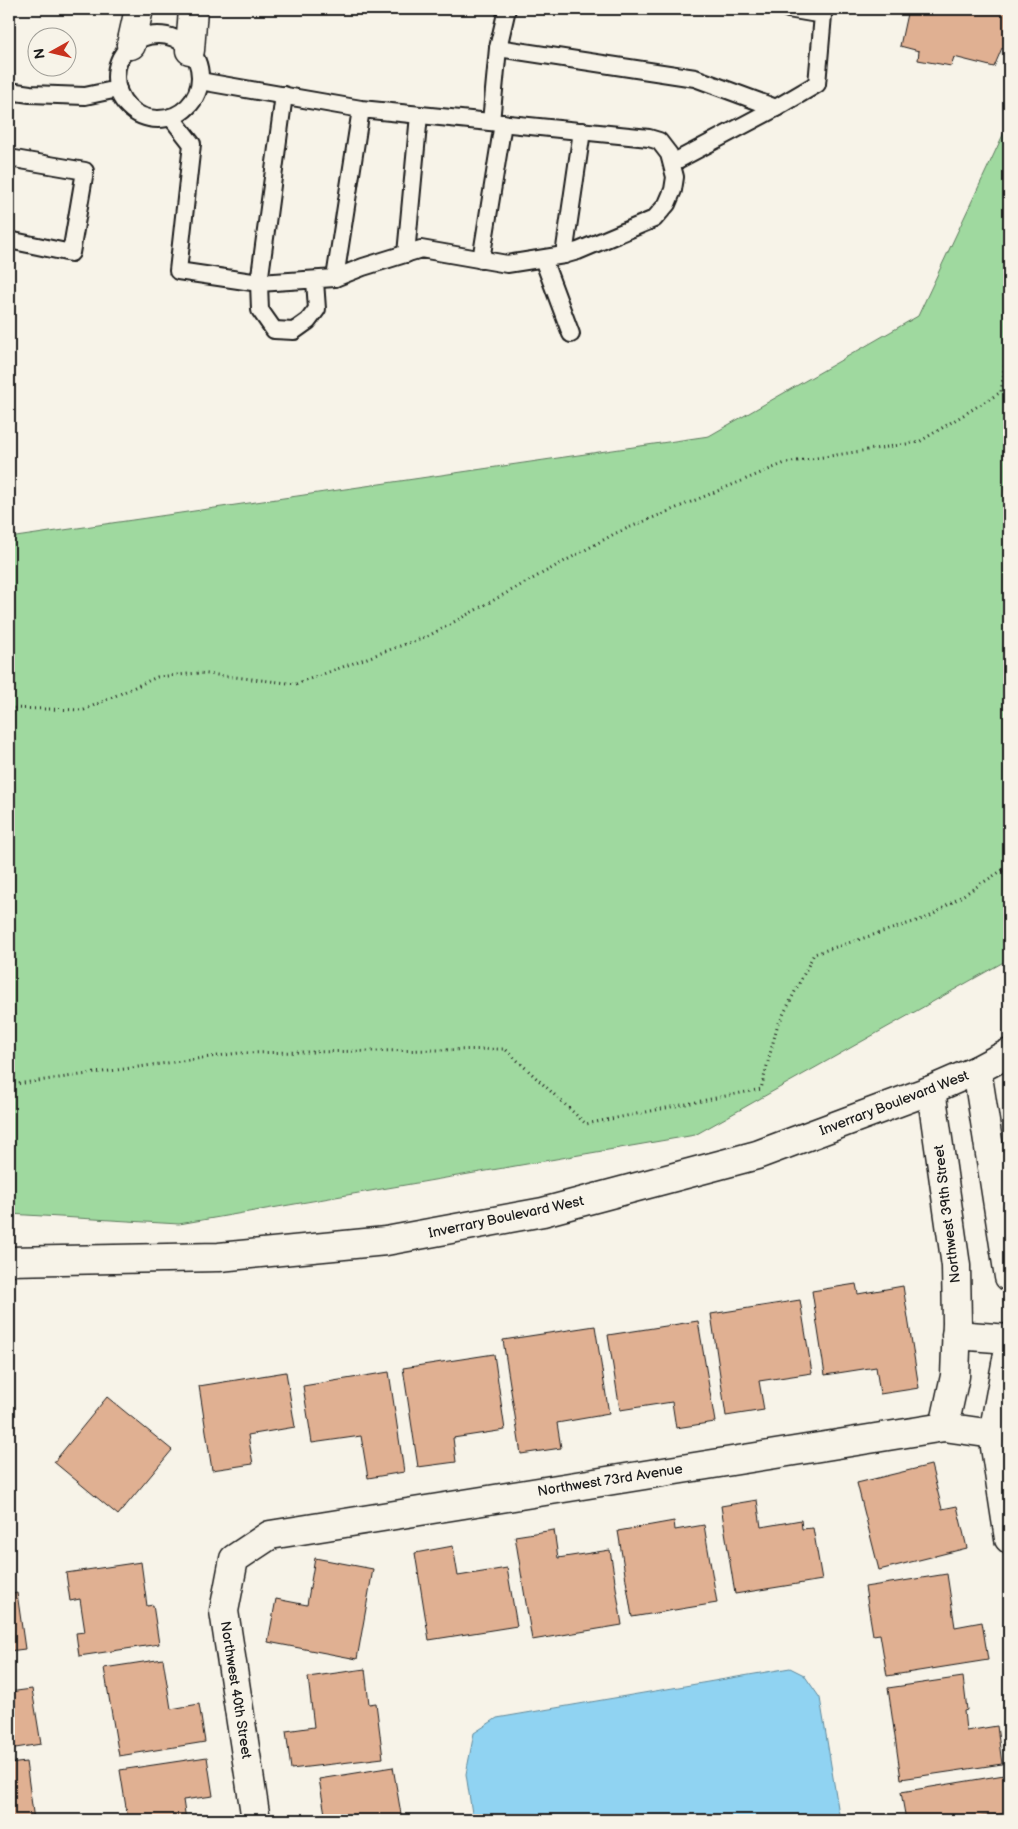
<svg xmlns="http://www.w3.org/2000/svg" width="1018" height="1829" font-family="'Balsamiq Sans',sans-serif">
<rect width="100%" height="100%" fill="#f7f3e8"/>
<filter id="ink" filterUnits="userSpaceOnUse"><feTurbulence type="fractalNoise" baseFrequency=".02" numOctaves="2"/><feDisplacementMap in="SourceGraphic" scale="10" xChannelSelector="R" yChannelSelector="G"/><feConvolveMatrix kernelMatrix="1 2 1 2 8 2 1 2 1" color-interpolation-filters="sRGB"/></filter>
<g filter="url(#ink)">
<!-- green -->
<path fill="#9fd99f" stroke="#5e7a5e" d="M1009,122V959L695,1135L179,1224L9,1214V538L709,436L918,316Z"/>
<!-- water -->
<path fill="#90d3f2" stroke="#628a9c" d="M790,1668L804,1675L820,1698L840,1820H473L466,1774L474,1733L497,1718Z"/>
<!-- building -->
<g fill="#e0b092" stroke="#1c1c1c">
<path d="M908,9H1009V49L1002,48L994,67L954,57L951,66L918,60L919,51L900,46Z"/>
<path d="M856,1284L858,1294L903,1286L919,1388L880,1394L876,1367L825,1375L812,1291Z"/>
<path d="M800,1300L812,1373L759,1381L764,1410L726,1416L711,1314Z"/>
<path d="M698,1321L715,1422L676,1428L672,1402L620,1410L608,1335Z"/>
<path d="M595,1326L609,1414L557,1423L561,1448L521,1454L503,1340Z"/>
<path d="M494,1354L505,1430L453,1438L456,1462L418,1467L403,1368Z"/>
<path d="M286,1372L295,1427L248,1435L253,1464L212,1470L199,1386Z"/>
<path d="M389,1372L404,1472L368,1478L361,1436L312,1443L303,1386Z"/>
<path d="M107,1397L172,1450L118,1515L54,1462Z"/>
<path d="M931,1465L942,1509L957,1506L967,1548L879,1570L857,1483Z"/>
<path d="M757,1500L761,1527L801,1520L802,1529L813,1528L822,1580L735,1594L721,1506Z"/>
<path d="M674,1521L675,1530L704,1525L717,1603L632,1617L618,1531Z"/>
<path d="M554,1530L558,1558L610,1550L622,1625L532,1640L515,1536Z"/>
<path d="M453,1546L458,1576L507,1568L517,1626L429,1640L415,1553Z"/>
<path d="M315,1558L373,1569L357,1659L268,1642L276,1599L307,1605Z"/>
<path d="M141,1562L147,1606L153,1605L159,1644L79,1656L76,1633L85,1632L80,1599L70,1601L66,1573Z"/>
<path d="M947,1574L955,1627L982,1622L988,1660L887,1676L880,1634L873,1635L865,1587Z"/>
<path d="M17,1593L25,1649L9,1651V1595Z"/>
<path d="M163,1659L171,1709L199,1704L205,1742L119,1756L104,1668Z"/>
<path d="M365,1669L369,1704L376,1703L383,1758L291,1769L286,1731L314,1727L308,1677Z"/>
<path d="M963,1677L967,1710L964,1711L966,1731L997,1726L1002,1764L901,1779L888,1688Z"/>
<path d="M32,1689L41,1744L9,1749V1692Z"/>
<path d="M207,1757L213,1796L183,1800L186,1820H128L120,1770Z"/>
<path d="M26,1762L34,1820H9V1764Z"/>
<path d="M393,1767L402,1820H326L319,1779Z"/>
<path d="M1004,1775L1009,1813L981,1817L982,1820H906L901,1792Z"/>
</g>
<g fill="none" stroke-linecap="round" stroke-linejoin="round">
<!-- lane casing -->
<g stroke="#1c1c1c" stroke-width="20">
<g id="lane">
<circle cx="158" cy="77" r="42"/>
<path d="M498,48L507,9"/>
<path d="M200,81L361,109L649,138L659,141L669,154L675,177L673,190L667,204L654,219L578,251L564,255L507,264L421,249L363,267L335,278L361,109"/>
<path d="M9,91L30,94L85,96L118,89"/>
<path d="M171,117L192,144L178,271L259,283L284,95"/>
<path d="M491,122L498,48L695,78L776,108"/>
<path d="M9,158L85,171L71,253L9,240"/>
<path d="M672,163L776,108L817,84L823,15L788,9"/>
<path d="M406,254L419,115"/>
<path d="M564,255L582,131"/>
<path d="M543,259L571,334"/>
<path d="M481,260L503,123"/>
<path d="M315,281L317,309L308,321L294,331L274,330L260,310L259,283L335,278"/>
</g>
</g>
<!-- street casing -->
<g stroke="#1c1c1c" stroke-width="31">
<g id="street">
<path d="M131,45L139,9"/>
<path d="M190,50L193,9"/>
<path d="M977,1070L1009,1277"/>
<path d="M931,1090L956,1266L957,1323L955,1376L944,1427"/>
<path d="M956,1335L1009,1339"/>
<path d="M1009,1348L993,1434L1009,1539"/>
<path d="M256,1820L224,1611L234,1559L270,1535L944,1427L993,1434"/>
</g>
</g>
<!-- secondary casing -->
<g stroke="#1c1c1c" stroke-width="31">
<path id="secondary" d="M9,1261L219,1257L386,1241L543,1212L757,1155L931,1090L977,1070L1009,1053"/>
</g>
<!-- path -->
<g stroke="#1c1c1c" stroke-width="3" stroke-dasharray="1 4" stroke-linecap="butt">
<path d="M9,708L84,710L157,677L199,673L296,684L430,635L616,533L785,463L919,442L1001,392L1009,331"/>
<path d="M9,1085L239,1053L505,1049L586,1124L761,1089L777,1027L814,954L929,917L1009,866"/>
</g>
<!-- lane -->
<use href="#lane" stroke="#f7f3e8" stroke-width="16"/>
<!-- street -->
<use href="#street" stroke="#f7f3e8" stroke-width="28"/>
<!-- secondary -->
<use href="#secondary" stroke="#f7f3e8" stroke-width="28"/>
</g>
</g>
<g text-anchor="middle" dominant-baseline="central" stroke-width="5" stroke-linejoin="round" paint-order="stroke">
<!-- street labels -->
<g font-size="14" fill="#1c1c1c" stroke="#f7f3e8">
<text transform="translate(894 1103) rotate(-21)">Inverrary Boulevard West</text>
<text transform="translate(947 1214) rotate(-97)">Northwest 39th Street</text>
<text transform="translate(506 1217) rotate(-12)">Inverrary Boulevard West</text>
<text transform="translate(610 1480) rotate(-9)">Northwest 73rd Avenue</text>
<text transform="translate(236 1690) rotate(81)">Northwest 40th Street</text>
</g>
</g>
<!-- margin -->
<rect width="1018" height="1829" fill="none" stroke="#f7f3e8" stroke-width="30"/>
<rect x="15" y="15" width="988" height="1799" fill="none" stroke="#1c1c1c" stroke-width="2" filter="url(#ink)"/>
<!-- north arrow -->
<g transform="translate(52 52) rotate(262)"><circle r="24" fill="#f7f3e8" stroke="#9f9d96"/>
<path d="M0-4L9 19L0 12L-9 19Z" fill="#c8321e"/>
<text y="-8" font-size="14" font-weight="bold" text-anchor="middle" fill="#1c1c1c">N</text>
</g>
</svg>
